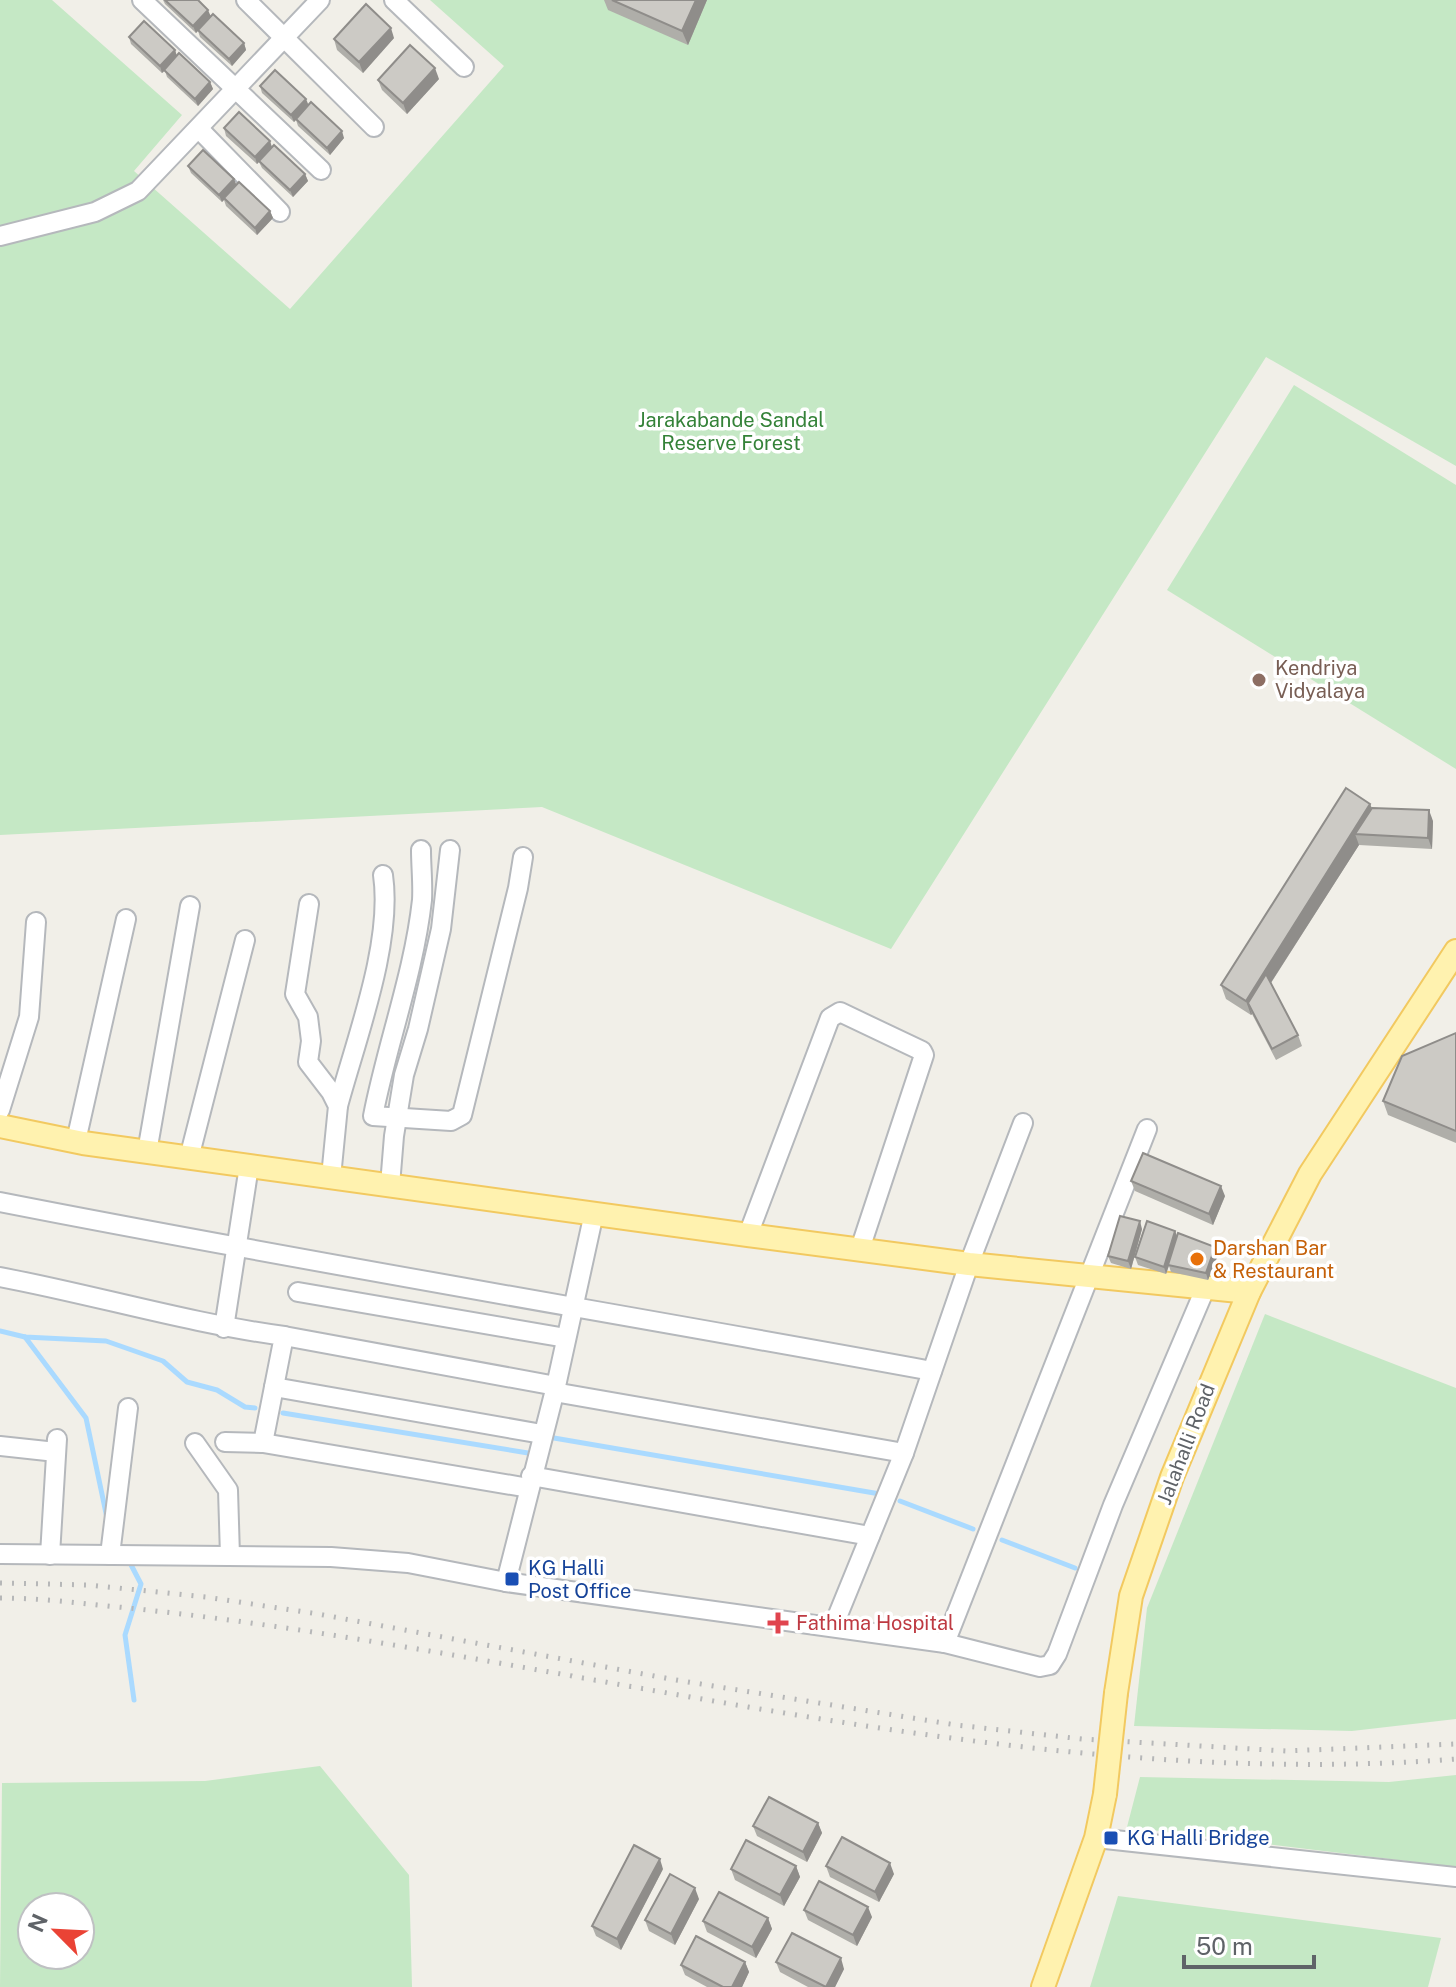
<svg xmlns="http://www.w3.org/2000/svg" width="1456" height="1987" font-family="'Public Sans',sans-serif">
<rect width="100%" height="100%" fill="#f1efe8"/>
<!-- green -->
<g fill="#c5e8c5" fill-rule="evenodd">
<path d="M0,0H52L182,115L134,171L290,309L504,66L430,0H1456V466L1266,357L891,949L542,807L0,835Z"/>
<path d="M1294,385L1456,485V769L1167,590Z"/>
<path d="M1265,1314L1456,1388V1719L1352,1731L1134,1726L1147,1608Z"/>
<path d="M320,1766L409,1875L412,1987H0L2,1783L205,1781ZM32,1907H80V1955H32Z"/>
<path d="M1456,1775V1867L1127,1827L1140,1777L1389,1782Z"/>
<path d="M1118,1896L1441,1938L1428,1987H1090Z"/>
</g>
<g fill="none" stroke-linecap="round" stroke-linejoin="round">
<!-- stream -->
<g stroke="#aadaff" stroke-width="5">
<path d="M0,1331L25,1337L106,1341L163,1361L187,1382L217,1390L245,1407L255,1408"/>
<path d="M25,1337L86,1418L107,1518"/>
<path d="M283,1413L528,1453"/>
<path d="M554,1438L880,1494"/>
<path d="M900,1501L973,1529"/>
<path d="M1002,1540L1075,1568"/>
<path d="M128,1559L141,1584L125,1635L134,1700"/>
</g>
<!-- minor casing -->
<g stroke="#b5b8bc" stroke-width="22">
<g id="minor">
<path d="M142,0L321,170"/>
<path d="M246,0L374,127"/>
<path d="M394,0L464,67"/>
<path d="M199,129L280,212"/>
<path d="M0,236L95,212L138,191L320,0"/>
<path d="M421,850C421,866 423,884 422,900C414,973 387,1044 373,1116L451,1121L462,1115L518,888L523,857"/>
<path d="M309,904L295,994L308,1017L311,1041L308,1062L331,1092L338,1106L331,1177"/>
<path d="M338,1106C356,1039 393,943 383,875"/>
<path d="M0,1110L29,1017L36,922"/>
<path d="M76,1141L126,919"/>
<path d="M147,1152L190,906"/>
<path d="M189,1158L245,940"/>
<path d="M390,1185L394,1136L404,1075L418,1029L441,929L450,850"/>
<path d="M0,1202C310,1263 621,1314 932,1371"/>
<path d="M748,1235L830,1018L840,1012L922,1051L924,1055L860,1249"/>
<path d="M0,1277C95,1295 188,1323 284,1336L263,1443"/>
<path d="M298,1292L566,1338"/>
<path d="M224,1328L249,1166"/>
<path d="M284,1336L556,1386"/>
<path d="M274,1387L542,1434"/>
<path d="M554,1392L904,1453"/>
<path d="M225,1442L263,1443L529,1488"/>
<path d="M195,1443L228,1490L230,1556"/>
<path d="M0,1446L56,1452"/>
<path d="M531,1476L870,1536"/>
<path d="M0,1554L331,1557L408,1563L506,1582L945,1643L1040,1667L1050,1665L1057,1654L1113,1505L1205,1289"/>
<path d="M50,1555L57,1439"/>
<path d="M110,1555L128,1408"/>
<path d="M506,1582L556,1386L594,1213"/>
<path d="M833,1627L904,1453L969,1264L1023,1123"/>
<path d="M945,1643L1147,1129"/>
<path d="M1096,1838L1456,1877"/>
</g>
</g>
<!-- major casing -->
<g stroke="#f2c960" stroke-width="26">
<g id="major">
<path d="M0,1126L83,1143L748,1235L969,1264L1249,1292"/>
<path d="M1116,1693L1131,1596L1172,1477L1249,1292L1310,1174L1456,951"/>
<path d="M1043,1987L1096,1838L1105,1794"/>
</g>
</g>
<!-- minor -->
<use href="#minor" stroke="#fff" stroke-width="18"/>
<!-- major -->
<use href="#major" stroke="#fff2af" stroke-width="22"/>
<!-- rail -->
<g stroke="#b6b7b8" stroke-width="5" stroke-dasharray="2 10" stroke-linecap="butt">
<path d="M0,1583L89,1585L206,1597L318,1614L676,1680L956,1725L1082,1739L1286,1751L1456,1744"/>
<path d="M0,1598C39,1598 78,1603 118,1607C230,1618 342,1636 453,1655C783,1712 1119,1785 1456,1759"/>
</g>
<!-- major-bridge casing -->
<g stroke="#f2c960" stroke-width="26" stroke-linecap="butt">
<path id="major-bridge" d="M1105,1794L1116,1693"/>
</g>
<!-- major-bridge -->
<use href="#major-bridge" stroke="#fff2af" stroke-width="22"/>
</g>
<!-- wall -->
<g fill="#afaea9">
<path d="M163,0H198L211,16L244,43L246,50L232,66L200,37L198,31L196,33L165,4Z"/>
<path d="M604,0H707L688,45L608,10Z"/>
<path d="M129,37L175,50L177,56L210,82L213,89L198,106L167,77L165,71L162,73L131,44Z"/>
<path d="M394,38L363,73L337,50L334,39Z"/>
<path d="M439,79L407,114L382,90L378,80Z"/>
<path d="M260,86L308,105L344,138L330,155L298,126L296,120L294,122L262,93Z"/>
<path d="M224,128L270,141L272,147L305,174L308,181L293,197L262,168L259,162L257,164L226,136Z"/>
<path d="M188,166L236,185L270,211L273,218L257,235L226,206L224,200L222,202L191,173Z"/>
<path d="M1370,804L1372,808L1433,821L1432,849L1359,845L1271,983L1298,1035L1302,1046L1276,1060L1252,1014L1251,1015L1226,999L1221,985Z"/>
<path d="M1456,1033V1143L1388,1115L1383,1101Z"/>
<path d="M1131,1181L1225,1196L1213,1225L1135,1191Z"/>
<path d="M1142,1229L1131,1269L1111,1263L1108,1256Z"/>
<path d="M1177,1236L1215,1247L1218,1255L1208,1280L1171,1272L1169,1266L1166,1274L1138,1265L1135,1257Z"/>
<path d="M818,1823L822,1833L807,1862L757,1836L753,1826Z"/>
<path d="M796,1866L800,1877L784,1906L735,1880L731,1869Z"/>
<path d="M826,1866L894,1874L879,1902L830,1877Z"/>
<path d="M663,1869L621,1950L596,1936L592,1926Z"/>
<path d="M699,1899L675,1945L649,1931L645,1920Z"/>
<path d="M804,1910L872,1917L857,1946L808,1920Z"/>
<path d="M768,1918L772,1929L756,1958L707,1932L703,1921Z"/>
<path d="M745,1962L749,1972L742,1987H707L685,1975L681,1965Z"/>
<path d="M776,1962L844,1969L835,1987H808L780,1972Z"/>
</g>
<!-- shaded-wall -->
<g fill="#8f8d8a">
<path d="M696,0H707L688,45L682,31Z"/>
<path d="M208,10L211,17L196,33L193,26Z"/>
<path d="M391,28L394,38L363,73L359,62Z"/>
<path d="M244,43L246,50L232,66L229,59Z"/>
<path d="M175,50L177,57L162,73L160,66Z"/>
<path d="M435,68L439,79L407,114L403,103Z"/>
<path d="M210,82L213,89L198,106L195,99Z"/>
<path d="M306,99L309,106L294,122L291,115Z"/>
<path d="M342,131L344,138L330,155L327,148Z"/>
<path d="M270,141L272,148L257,164L255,157Z"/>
<path d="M305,174L308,181L293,197L290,190Z"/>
<path d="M234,179L237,186L222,202L219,195Z"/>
<path d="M270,211L273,218L257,235L255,228Z"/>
<path d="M1370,804L1375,818L1355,834L1359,845L1252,1012L1248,1003L1252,1014L1251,1015L1246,1001Z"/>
<path d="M1429,810L1433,821L1432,849L1428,838Z"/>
<path d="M1221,1186L1225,1196L1213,1225L1209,1214Z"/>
<path d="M1140,1221L1142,1229L1131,1269L1128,1261Z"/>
<path d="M1175,1231L1178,1238L1166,1274L1164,1267Z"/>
<path d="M1215,1247L1218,1255L1208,1280L1206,1273Z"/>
<path d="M818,1823L822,1833L807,1862L803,1852Z"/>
<path d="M660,1859L663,1869L621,1950L617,1939Z"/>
<path d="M890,1863L894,1874L879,1902L875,1892Z"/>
<path d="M796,1866L800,1877L784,1906L780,1895Z"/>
<path d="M695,1888L699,1899L675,1945L671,1934Z"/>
<path d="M868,1907L872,1917L857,1946L853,1935Z"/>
<path d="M768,1918L772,1929L756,1958L752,1947Z"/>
<path d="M841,1958L844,1969L835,1987H826Z"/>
<path d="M745,1962L749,1972L742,1987H732Z"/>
</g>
<!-- building -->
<g fill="#cccac5" stroke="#8f8d8a" stroke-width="2">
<path d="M165,0H198L208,10L193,26Z"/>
<path d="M612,0H696L682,31Z"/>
<path d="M366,4L391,28L359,62L334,39Z"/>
<path d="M213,14L244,43L229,59L198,30Z"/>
<path d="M144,21L175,50L160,66L129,37Z"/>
<path d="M410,45L435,68L403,103L378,80Z"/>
<path d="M179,53L210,82L195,99L164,70Z"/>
<path d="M275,70L306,99L291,115L260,86Z"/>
<path d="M311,102L342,131L327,148L296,119Z"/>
<path d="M239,112L270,141L255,157L224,128Z"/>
<path d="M274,145L305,174L290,190L259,161Z"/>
<path d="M203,150L234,179L219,195L188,166Z"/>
<path d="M239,182L270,211L255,228L224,198Z"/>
<path d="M1346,788L1370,804L1246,1001L1221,985Z"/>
<path d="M1372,808L1429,810L1428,838L1355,834Z"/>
<path d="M1266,974L1298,1035L1272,1049L1248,1003Z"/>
<path d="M1456,1033V1131L1383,1101L1402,1056Z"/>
<path d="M1143,1153L1221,1186L1209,1214L1131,1181Z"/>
<path d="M1120,1216L1140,1221L1128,1261L1108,1256Z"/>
<path d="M1147,1221L1175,1231L1164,1267L1135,1257Z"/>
<path d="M1178,1233L1215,1247L1206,1273L1168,1265Z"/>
<path d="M769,1797L818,1823L803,1852L753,1826Z"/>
<path d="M842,1837L890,1863L875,1892L826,1866Z"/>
<path d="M746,1840L796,1866L780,1895L731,1869Z"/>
<path d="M634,1845L660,1859L617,1939L592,1926Z"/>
<path d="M670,1874L695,1888L671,1934L645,1920Z"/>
<path d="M819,1881L868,1907L853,1935L804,1910Z"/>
<path d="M719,1892L768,1918L752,1947L703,1921Z"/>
<path d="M792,1933L841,1958L826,1987L776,1962Z"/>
<path d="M696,1936L745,1962L732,1987H723L681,1965Z"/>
</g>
<!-- markers -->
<circle fill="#8d6e63" stroke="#fff" stroke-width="3" cx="1259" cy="680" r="8"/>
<circle fill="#e8710a" stroke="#fff" stroke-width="3" cx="1197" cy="1259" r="8"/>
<g fill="#1a4fb4" stroke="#fff" stroke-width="3">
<rect x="504" y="1571" width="16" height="16" rx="4"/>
<rect x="1103" y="1830" width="16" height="16" rx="4"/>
</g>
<path fill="#e0444e" stroke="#fff" stroke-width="3" d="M774 1611h8v8h8v8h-8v8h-8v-8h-8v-8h8z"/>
<g text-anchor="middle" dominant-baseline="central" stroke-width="7" stroke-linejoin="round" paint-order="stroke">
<!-- park labels -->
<g font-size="20" fill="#348238" stroke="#fff">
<text x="731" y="420">Jarakabande Sandal<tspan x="731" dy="23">Reserve Forest</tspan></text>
</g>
<!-- education labels -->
<g font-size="20" fill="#785e54" stroke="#fff" text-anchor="start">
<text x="1275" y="668">Kendriya<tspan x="1275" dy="23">Vidyalaya</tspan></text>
</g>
<!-- food labels -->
<g font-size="20" fill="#c56008" stroke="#fff" text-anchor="start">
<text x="1213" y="1248">Darshan Bar<tspan x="1213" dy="23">&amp; Restaurant</tspan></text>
</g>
<!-- street labels -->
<g font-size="20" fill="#5f6368" stroke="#fff">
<text transform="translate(1186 1444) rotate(-69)">Jalahalli Road</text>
</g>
<!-- transit labels -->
<g font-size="20" fill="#164399" stroke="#fff" text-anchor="start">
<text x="528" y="1568">KG Halli<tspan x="528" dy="23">Post Office</tspan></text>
<text x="1127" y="1838">KG Halli Bridge</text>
</g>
<!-- health labels -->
<g font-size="20" fill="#be3a42" stroke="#fff" text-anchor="start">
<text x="796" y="1623">Fathima Hospital</text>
</g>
</g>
<!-- north arrow -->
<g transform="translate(56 1931) rotate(294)"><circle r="38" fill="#ffffff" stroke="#bfc1c3" stroke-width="2"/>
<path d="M0-6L14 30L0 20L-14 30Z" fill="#ea4335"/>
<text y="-12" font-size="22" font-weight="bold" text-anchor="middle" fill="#5f6368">N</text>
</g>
<!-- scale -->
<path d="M1184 1955v12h130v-12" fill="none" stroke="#5f6368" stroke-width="4"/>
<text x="1196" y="1955" font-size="24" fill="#5f6368" stroke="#ffffff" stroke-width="6" paint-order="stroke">50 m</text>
</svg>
